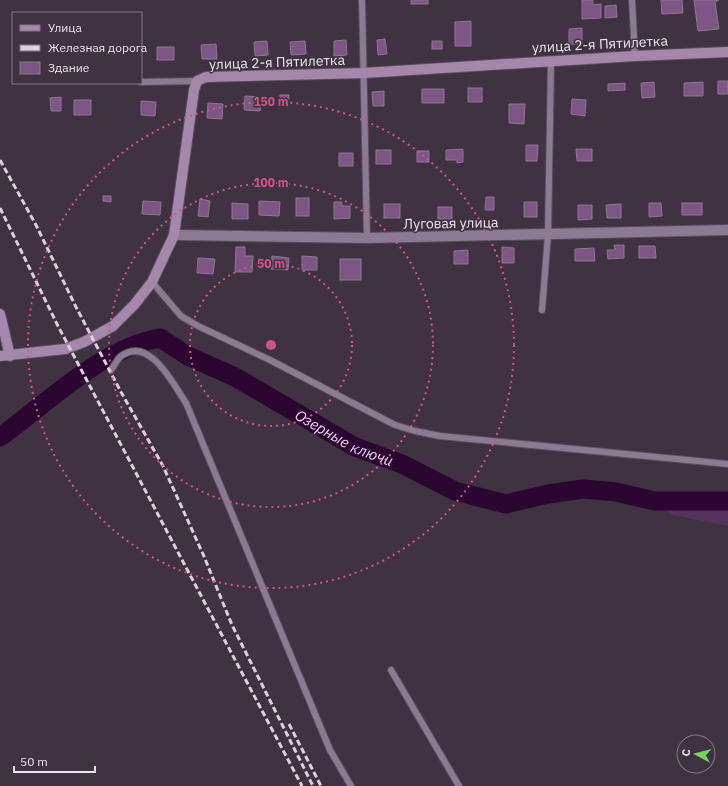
<svg xmlns="http://www.w3.org/2000/svg" width="728" height="786" font-family="'IBM Plex Sans',sans-serif">
<rect width="100%" height="100%" fill="#403143"/>
<!-- green -->
<path fill="#55335d" d="M665,494L728,495V526L672,515L659,507L658,499Z"/>
<g fill="none" stroke-linecap="round" stroke-linejoin="round">
<!-- river -->
<path stroke="#2a0631" stroke-width="19" id="s1" d="M0,437C48,403 101,348 160,338L188,356L235,377L355,447L402,464L455,491L506,504L548,494L583,489L616,492L655,501H728"/>
</g>
<!-- building -->
<g fill="#7e5686" stroke="#8b798e">
<rect x="411" y="0" width="17" height="4"/>
<path d="M582,0H593V5L601,4V18L582,19Z"/>
<path d="M661,0H682L683,13L662,14Z"/>
<path d="M694,0H719L715,2L719,29L698,31Z"/>
<path d="M616,5L617,17L605,18V6Z"/>
<path d="M471,21V46H455V22Z"/>
<path d="M582,28V44H569V29Z"/>
<path d="M385,39L387,54L378,55L377,40Z"/>
<path d="M346,40L347,55L334,56V41Z"/>
<path d="M267,41L268,55L255,56L254,42Z"/>
<path d="M305,41L306,54L291,55L290,42Z"/>
<rect x="432" y="41" width="10" height="8"/>
<path d="M216,44L217,59H202L201,45Z"/>
<rect x="157" y="47" width="17" height="13"/>
<rect x="718" y="81" width="10" height="13"/>
<path d="M654,82L655,97L642,98L641,83Z"/>
<path d="M703,82V96H684V83Z"/>
<path d="M625,83V90L608,91V84Z"/>
<rect x="468" y="88" width="14" height="14"/>
<rect x="422" y="89" width="22" height="14"/>
<path d="M384,91V106H373L372,92Z"/>
<path d="M280,95H289L288,107L280,106Z"/>
<path d="M245,96L262,97L260,111L244,110Z"/>
<path d="M61,97V111H51L50,98Z"/>
<path d="M572,99L586,100L585,116L571,114Z"/>
<rect x="74" y="100" width="17" height="15"/>
<path d="M141,101L156,102L155,116L141,115Z"/>
<path d="M208,103L223,104L222,119L207,118Z"/>
<path d="M509,104H525L524,124L509,123Z"/>
<path d="M526,145H538L537,161H526Z"/>
<path d="M463,149V162L457,163V160H446V150Z"/>
<path d="M576,149H592V161H577Z"/>
<rect x="376" y="150" width="15" height="14"/>
<rect x="417" y="151" width="12" height="11"/>
<rect x="339" y="153" width="14" height="13"/>
<path d="M103,196H111V202L103,201Z"/>
<path d="M486,197H494V210H485Z"/>
<rect x="296" y="198" width="13" height="18"/>
<path d="M200,199L210,201L208,217L198,216Z"/>
<path d="M143,201L161,202L160,215L142,214Z"/>
<path d="M259,201L280,202L279,216L259,215Z"/>
<path d="M334,202H342V206H350V218L334,219Z"/>
<rect x="524" y="202" width="13" height="15"/>
<path d="M232,203L248,204V219H232Z"/>
<path d="M649,203H661L662,216L649,217Z"/>
<rect x="682" y="203" width="20" height="12"/>
<rect x="384" y="204" width="16" height="14"/>
<path d="M621,204V218H607L606,205Z"/>
<path d="M578,205H592V219L578,220Z"/>
<rect x="438" y="207" width="14" height="12"/>
<path d="M614,245H624V258L608,259L607,250H615Z"/>
<path d="M639,246H655L656,258H639Z"/>
<path d="M236,247H245V256H253L252,272H235Z"/>
<path d="M502,247L514,248V263H502Z"/>
<path d="M594,248L595,261H575V249Z"/>
<path d="M468,250V264H454V251Z"/>
<path d="M272,256L289,258L288,270L271,269Z"/>
<path d="M302,256L317,257V270H302Z"/>
<path d="M198,258L215,259L213,274L197,273Z"/>
<rect x="340" y="259" width="21" height="21"/>
</g>
<g fill="none" stroke-linecap="round" stroke-linejoin="round">
<!-- service casing -->
<g stroke="#5a4d5d" stroke-width="8">
<g id="service">
<path d="M362,0L367,238"/>
<path d="M632,0L635,56"/>
<path d="M141,82L197,81"/>
<path d="M152,282L181,316L198,326L270,360L395,425L415,431L440,436L728,464"/>
<path d="M542,310L548,235L551,61"/>
<path d="M111,370C114,366 117,360 120,357C149,334 173,384 186,403L330,750L351,786"/>
<path d="M391,670L459,786"/>
</g>
</g>
<!-- minor casing -->
<g stroke="#5a4d5d" stroke-width="12">
<path id="minor" d="M174,235L367,238L728,230"/>
</g>
<!-- secondary casing -->
<g stroke="#5a4d5d" stroke-width="12">
<g id="secondary">
<path d="M0,314L10,356"/>
<path d="M0,356L65,349L84,342L113,326L134,305L152,282L174,235L194,90L197,81L206,77L364,73L635,56L728,52"/>
</g>
</g>
<!-- service -->
<use href="#service" stroke="#8c7b90" stroke-width="6"/>
<!-- minor -->
<use href="#minor" stroke="#8c7b90" stroke-width="10"/>
<!-- secondary -->
<use href="#secondary" stroke="#a687ac" stroke-width="10"/>
<!-- rail -->
<g stroke="#dbd0dd" stroke-width="3" stroke-dasharray="6 3" stroke-linecap="butt">
<path d="M0,160L36,225L76,307L121,392L163,466L203,554L232,625L313,786"/>
<path d="M0,208L58,326L302,786"/>
<path d="M289,724L321,786"/>
</g>
</g>
<!-- distance rings -->
<g fill="none" stroke="#cf5588" stroke-width="2" stroke-dasharray="2 4">
<circle cx="271" cy="345" r="81"/>
<circle cx="271" cy="345" r="162"/>
<circle cx="271" cy="345" r="243"/>
</g>
<g text-anchor="middle" dominant-baseline="central" stroke-width="3" stroke-linejoin="round" paint-order="stroke">
<!-- street labels -->
<g font-size="14" fill="#eee4f0" stroke="#403143">
<text transform="translate(600 44) rotate(-3)">улица 2-я Пятилетка</text>
<text transform="translate(277 62) rotate(-2)">улица 2-я Пятилетка</text>
<text transform="translate(451 223) rotate(-1)">Луговая улица</text>
</g>
<!-- water labels -->
<g font-size="15" font-style="italic" fill="#f0ccf7" stroke="#403143">
<text stroke="none"><textPath href="#s1" startOffset="400">Озерные ключи</textPath></text>
</g>
</g>
<circle cx="271" cy="345" r="6" fill="#cf5588" stroke="#403143" stroke-width="2"/>
<g font-size="12" text-anchor="middle" font-weight="bold" fill="#cf5588" stroke="#403143" stroke-width="3" stroke-linejoin="round" paint-order="stroke">
<text x="271" y="106">150 m</text>
<text x="271" y="187">100 m</text>
<text x="271" y="268">50 m</text>
</g>
<!-- legend -->
<rect x="12" y="12" width="130" height="72" fill="#403143" stroke="#867988"/>
<rect x="20" y="25" width="20" height="6" fill="#a687ac" stroke="#867988"/>
<text x="48" y="32" font-size="12" fill="#eee4f0">Улица</text>
<rect x="20" y="45" width="20" height="6" fill="#dbd0dd" stroke="#867988"/>
<text x="48" y="52" font-size="12" fill="#eee4f0">Железная дорога</text>
<rect x="20" y="62" width="20" height="12" fill="#7e5686" stroke="#867988"/>
<text x="48" y="72" font-size="12" fill="#eee4f0">Здание</text>
<!-- north arrow -->
<g transform="translate(696 754) rotate(277)"><circle r="19" fill="#403143" stroke="#867988"/>
<path d="M0-3L7 15L0 10L-7 15Z" fill="#71d35e"/>
<text y="-6" font-size="11" font-weight="bold" text-anchor="middle" fill="#eee4f0">С</text>
</g>
<!-- scale -->
<path d="M14 766v6h81v-6" fill="none" stroke="#eee4f0" stroke-width="2"/>
<text x="20" y="766" font-size="12" fill="#eee4f0" stroke="#403143" stroke-width="3" paint-order="stroke">50 m</text>
</svg>
